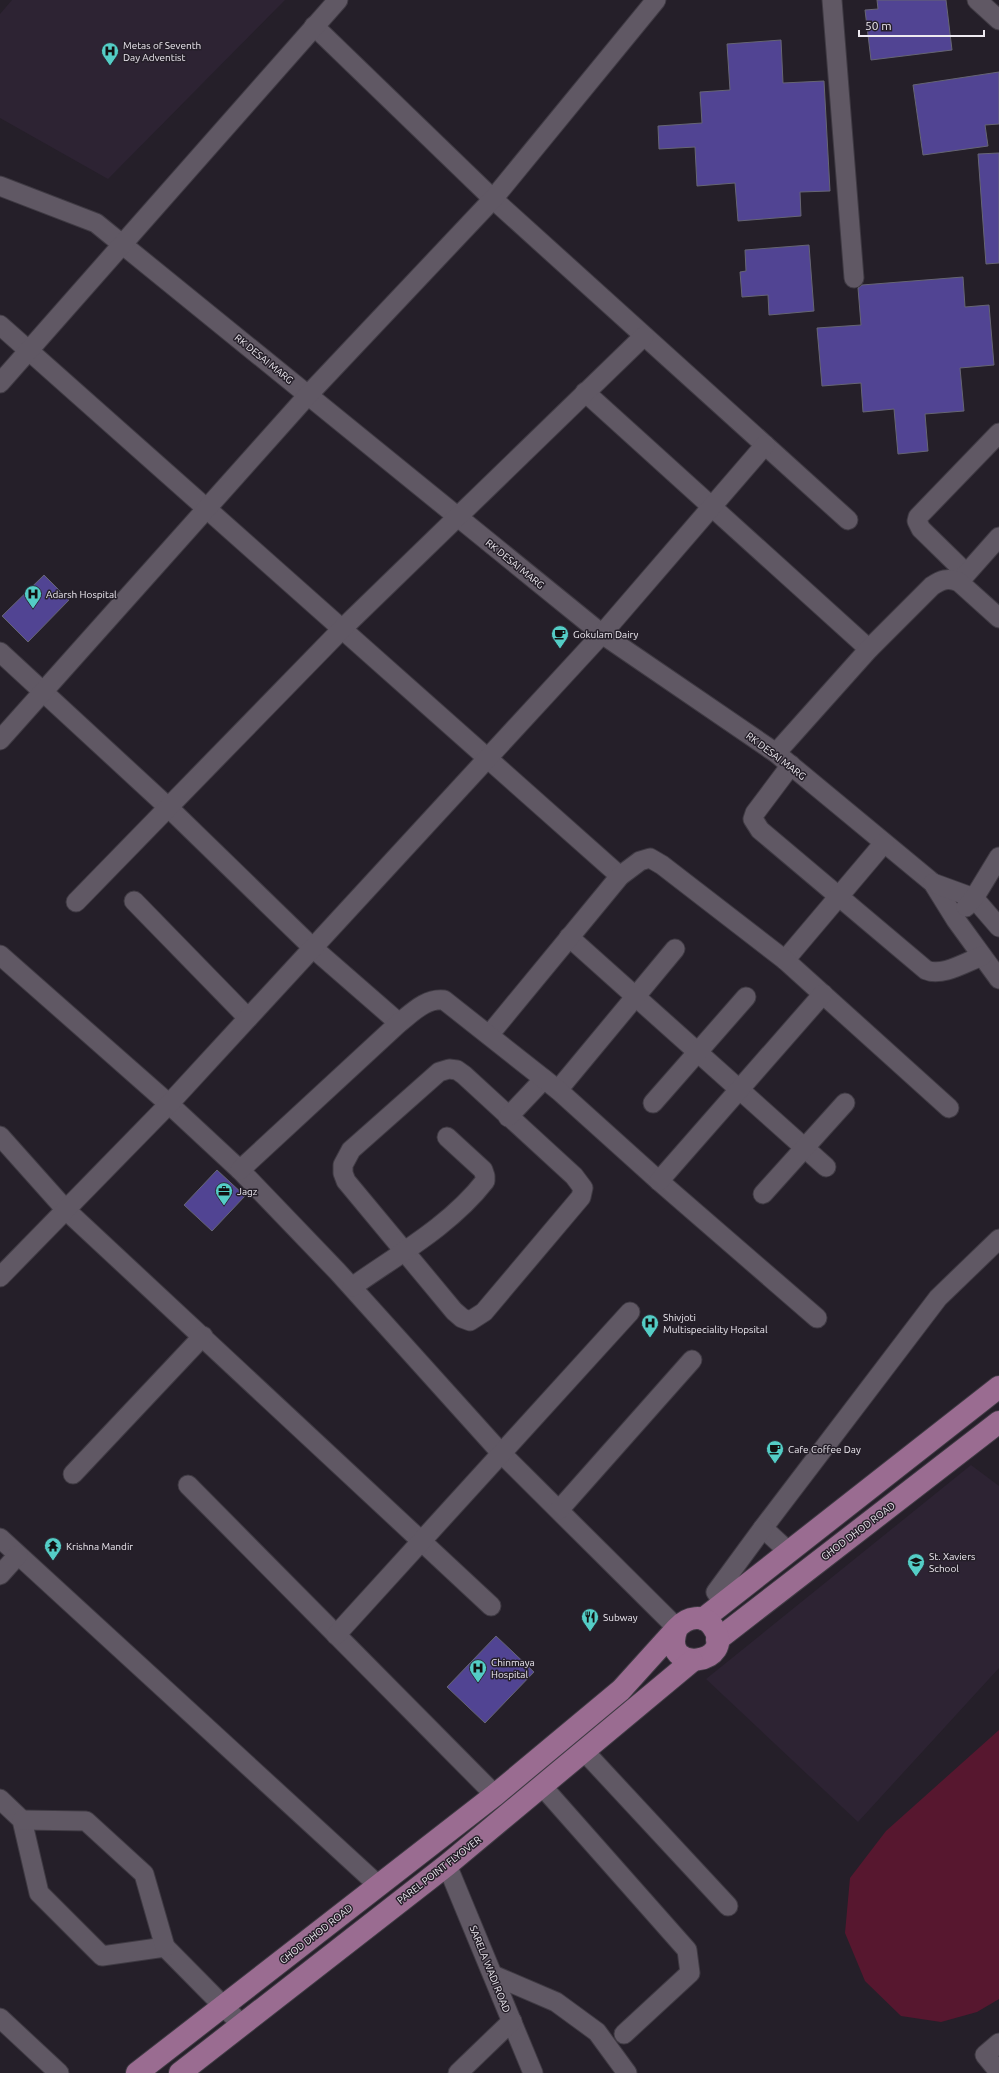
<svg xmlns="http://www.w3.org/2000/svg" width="999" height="2073" font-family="Ubuntu,sans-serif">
<rect width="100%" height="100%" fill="#251f29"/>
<!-- built -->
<g fill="#2d2333">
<path d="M12,0H285L108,179L0,118V14Z"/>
<path d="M971,1465L999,1486V1668L858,1822L706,1679Z"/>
</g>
<!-- green -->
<path fill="#57172f" d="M999,1730V1999L977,2012L941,2022L901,2016L865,1981L845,1933L850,1878L886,1831Z"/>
<!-- building -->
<g fill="#514493" stroke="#666573">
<path d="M877,0H946L952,50L871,60L865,10L878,9Z"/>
<path d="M781,40L783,83L824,81L830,191L800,192L801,216L738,221L735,183L697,186L695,147L659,149L658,126L702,123L700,92L730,90L727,44Z"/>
<path d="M999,72V124L985,125L988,146L923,155L913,85Z"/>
<path d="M999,153V263L986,264L978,154Z"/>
<path d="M809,245L814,311L769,315L768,295L742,297L740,272L746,271L745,250Z"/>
<path d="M963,277L965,307L989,305L994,365L960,368L964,411L925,414L928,451L898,454L894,409L863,412L861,383L822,386L817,328L861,325L858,288L862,285Z"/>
<path d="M44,575L69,600L28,642L2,616Z"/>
<path d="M217,1170L245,1196L212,1231L184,1205Z"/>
<path d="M496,1636L534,1672L485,1723L447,1687Z"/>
</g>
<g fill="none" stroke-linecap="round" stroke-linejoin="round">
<!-- minor casing -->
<g stroke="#3f3a43" stroke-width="21">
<g id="minor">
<path d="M832,0L854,278"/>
<path d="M977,0L999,20"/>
<path d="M314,26L493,199L848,520"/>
<path d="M0,186L96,223L602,634L776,753L933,883L956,920L999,979"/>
<path d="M0,325L620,876"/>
<path d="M0,383L338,0"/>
<path d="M585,392L869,649"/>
<path d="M966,573L921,529L917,521L918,517L999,433"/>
<path d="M959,582L999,537"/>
<path d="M0,652L169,808L313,948L399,1023"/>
<path d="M0,740L308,395L493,199L656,0"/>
<path d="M776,753L869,649L932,586C941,580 948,577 959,582L999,618"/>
<path d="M791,765L755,813L753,819L760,830L926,970C942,977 966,962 982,956"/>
<path d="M933,883L974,898L999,927"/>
<path d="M134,901L248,1018"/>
<path d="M76,902L342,629L644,336"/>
<path d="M966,907L974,898L999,857"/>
<path d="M569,937L826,1167"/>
<path d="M0,955L169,1104L240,1170L337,1271L501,1453L677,1628"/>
<path d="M785,960L884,843"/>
<path d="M489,1035L620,876L640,861L650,858L662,865L785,960L949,1108"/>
<path d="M449,1069L457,1070L464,1075L574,1176L583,1188L581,1197L484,1312L470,1321L462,1318L454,1311L346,1181L343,1173V1165L351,1150L439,1072Z"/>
<path d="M558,1090L675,949"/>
<path d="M653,1103L746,997"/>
<path d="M508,1117L544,1079"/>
<path d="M0,1136L66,1210L491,1606"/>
<path d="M240,1170L399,1023C413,1012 426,998 444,1000L558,1090L659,1181L817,1318"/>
<path d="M659,1181L823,994"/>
<path d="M763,1194L845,1103"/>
<path d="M0,1277L169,1104L602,634L765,445"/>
<path d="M352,1287C397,1255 450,1226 485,1181V1176L483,1170L447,1137"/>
<path d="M73,1474L203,1336"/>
<path d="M188,1485L495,1795"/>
<path d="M559,1510L692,1360"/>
<path d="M0,1538L378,1885"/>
<path d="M789,1552L763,1528L938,1298L999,1239"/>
<path d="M0,1575L18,1555"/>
<path d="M723,1603L716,1592L763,1528"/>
<path d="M336,1635L630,1312"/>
<path d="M584,1751L728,1906"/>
<path d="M542,1786L687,1950L690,1973L624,2034"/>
<path d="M0,1799L22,1820L39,1893L102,1956L165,1947L241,2024"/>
<path d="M22,1820L86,1821L144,1874L165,1947"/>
<path d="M447,1865L533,2073"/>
<path d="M493,1975L556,2002L597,2032L627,2073"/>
<path d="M0,2018L59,2073"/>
<path d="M999,2043L985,2055L999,2072"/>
<path d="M458,2073L512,2021"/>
</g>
</g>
<!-- major casing -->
<g stroke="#3f3a43" stroke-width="24">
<g id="major">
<path d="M703,1619L999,1387"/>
<path d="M717,1640L999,1422"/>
<path d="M137,2073L495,1795L621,1690L677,1628C687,1617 704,1613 713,1627C739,1663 658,1677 677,1628"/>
<path d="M180,2073L447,1865L692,1661"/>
</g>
</g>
<!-- minor -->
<use href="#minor" stroke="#605864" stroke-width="19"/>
<!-- major -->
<use href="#major" stroke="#9a6c91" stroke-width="22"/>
</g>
<!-- icons -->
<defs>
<g id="hospital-pin" transform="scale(0.9)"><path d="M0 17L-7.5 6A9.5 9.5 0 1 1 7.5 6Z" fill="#54cdc6" stroke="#251f29"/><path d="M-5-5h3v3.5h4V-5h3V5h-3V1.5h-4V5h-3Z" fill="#111"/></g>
<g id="cafe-pin" transform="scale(0.9)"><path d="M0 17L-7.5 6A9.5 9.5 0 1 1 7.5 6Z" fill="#54cdc6" stroke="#251f29"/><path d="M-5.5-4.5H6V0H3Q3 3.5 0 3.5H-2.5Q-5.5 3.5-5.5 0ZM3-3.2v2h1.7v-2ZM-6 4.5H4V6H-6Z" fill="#111"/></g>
<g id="office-pin" transform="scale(0.9)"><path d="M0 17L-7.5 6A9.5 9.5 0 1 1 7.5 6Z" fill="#54cdc6" stroke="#251f29"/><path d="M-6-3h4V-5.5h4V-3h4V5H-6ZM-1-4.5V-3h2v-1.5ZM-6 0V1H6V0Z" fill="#111"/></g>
<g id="temple-pin" transform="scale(0.9)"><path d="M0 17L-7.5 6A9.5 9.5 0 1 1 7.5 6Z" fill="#54cdc6" stroke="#251f29"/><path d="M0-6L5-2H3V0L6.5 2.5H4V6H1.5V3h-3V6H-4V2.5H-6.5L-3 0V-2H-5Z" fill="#111"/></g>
<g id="school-pin" transform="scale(0.9)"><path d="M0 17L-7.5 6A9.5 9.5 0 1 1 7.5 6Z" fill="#54cdc6" stroke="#251f29"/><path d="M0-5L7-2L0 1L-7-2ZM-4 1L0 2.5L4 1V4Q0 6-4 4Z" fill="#111"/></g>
<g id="restaurant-pin" transform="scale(0.9)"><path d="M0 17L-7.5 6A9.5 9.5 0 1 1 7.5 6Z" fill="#54cdc6" stroke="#251f29"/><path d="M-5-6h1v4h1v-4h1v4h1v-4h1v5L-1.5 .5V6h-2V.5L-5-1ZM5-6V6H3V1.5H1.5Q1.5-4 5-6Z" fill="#111"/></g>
</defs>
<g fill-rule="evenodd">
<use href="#hospital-pin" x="110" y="51"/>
<use href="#hospital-pin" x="33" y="594"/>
<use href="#cafe-pin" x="560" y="634"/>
<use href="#office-pin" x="224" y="1191"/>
<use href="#hospital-pin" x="650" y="1323"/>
<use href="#cafe-pin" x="775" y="1449"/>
<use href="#temple-pin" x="53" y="1546"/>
<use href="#school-pin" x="916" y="1562"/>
<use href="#restaurant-pin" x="590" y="1617"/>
<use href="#hospital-pin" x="478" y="1668"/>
</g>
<g text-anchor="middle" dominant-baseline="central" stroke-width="3" stroke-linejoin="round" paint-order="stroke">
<!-- poi labels -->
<g font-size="10" fill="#eeeaf1" stroke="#251f29" text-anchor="start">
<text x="123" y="45">Metas of Seventh<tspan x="123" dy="12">Day Adventist</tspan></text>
<text x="46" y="594">Adarsh Hospital</text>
<text x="573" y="634">Gokulam Dairy</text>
<text x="237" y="1191">Jagz</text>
<text x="663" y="1317">Shivjoti<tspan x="663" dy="12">Multispeciality Hopsital</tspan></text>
<text x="788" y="1449">Cafe Coffee Day</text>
<text x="66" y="1546">Krishna Mandir</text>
<text x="929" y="1556">St. Xaviers<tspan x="929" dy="12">School</tspan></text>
<text x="603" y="1617">Subway</text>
<text x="491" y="1662">Chinmaya<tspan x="491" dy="12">Hospital</tspan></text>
</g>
<!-- street labels -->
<g font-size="10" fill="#eeeaf1" stroke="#251f29">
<text transform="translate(264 359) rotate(39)">RK DESAI MARG</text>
<text transform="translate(515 564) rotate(39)">RK DESAI MARG</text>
<text transform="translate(776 756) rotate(37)">RK DESAI MARG</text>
<text transform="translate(858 1531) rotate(-37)">GHOD DHOD ROAD</text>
<text transform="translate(439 1870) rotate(-38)">PAREL POINT FLYOVER</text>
<text transform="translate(316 1934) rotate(-38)">GHOD DHOD ROAD</text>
<text transform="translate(490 1969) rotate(68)">SARELA WADI ROAD</text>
</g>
</g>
<!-- scale -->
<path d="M859 30v6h125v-6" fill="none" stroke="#eeeaf1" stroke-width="2"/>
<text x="865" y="30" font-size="12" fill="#eeeaf1" stroke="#251f29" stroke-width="3" paint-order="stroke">50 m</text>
</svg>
